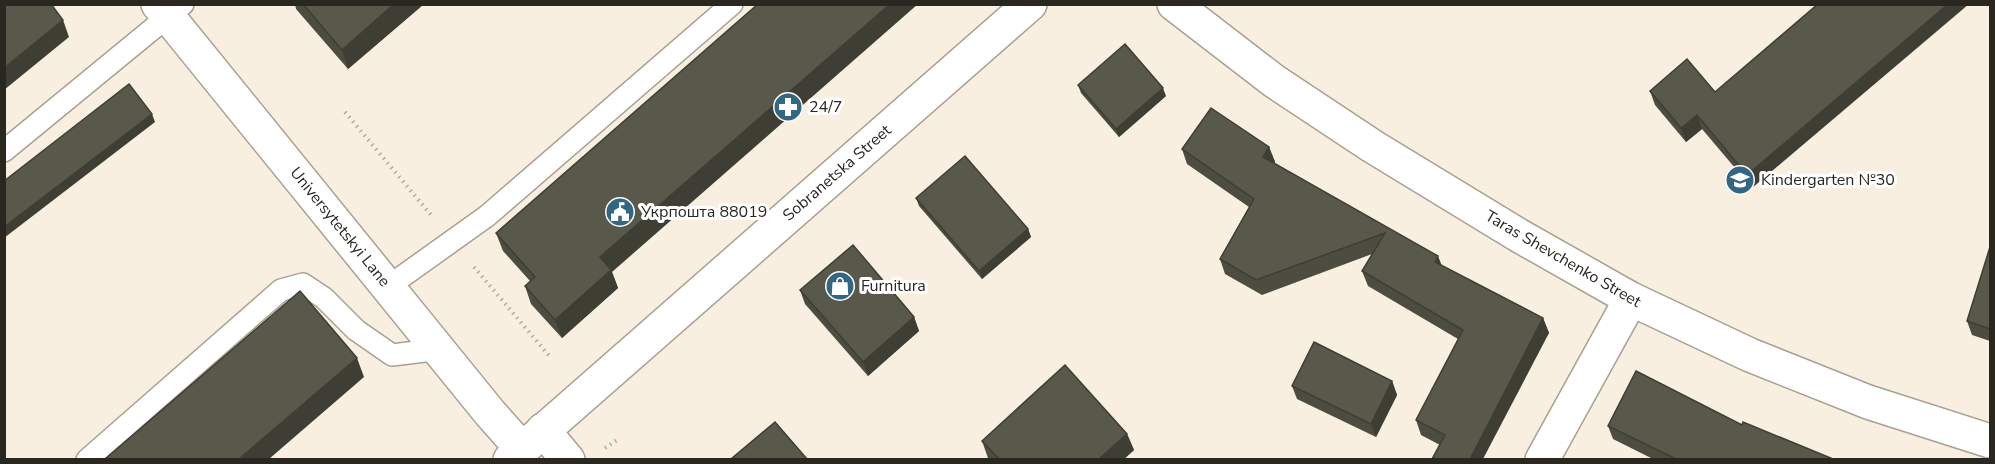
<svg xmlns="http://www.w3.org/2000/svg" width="1995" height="464" font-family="'Nunito Sans',sans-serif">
<rect width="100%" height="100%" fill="#f8efe0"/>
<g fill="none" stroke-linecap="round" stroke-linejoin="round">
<!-- service casing -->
<g stroke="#a9a092" stroke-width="24">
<g id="service">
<path d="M4,151L183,4"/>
<path d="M389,286L487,216L732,4"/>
<path d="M87,460L281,290L303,284L324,298L356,330L392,355L441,349"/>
</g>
</g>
<!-- minor casing -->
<g stroke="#a9a092" stroke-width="36">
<g id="minor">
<path d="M158,4L490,413L522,449"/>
<path d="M1174,4L1274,81L1372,146L1518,235L1631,299L1750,355L1868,402L1990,441"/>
<path d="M543,430L568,460"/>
<path d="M1542,460L1631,299"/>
</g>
</g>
<!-- secondary casing -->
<g stroke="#a9a092" stroke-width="36">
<path id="secondary" d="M510,460L1030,4"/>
</g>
<!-- path -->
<g stroke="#b3aca0" stroke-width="4" stroke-dasharray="1.5 4.5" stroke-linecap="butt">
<path d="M345,112L431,215"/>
<path d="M474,267L551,358"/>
<path d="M605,448L617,440"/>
</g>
<!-- service -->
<use href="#service" stroke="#fff" stroke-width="21"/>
<!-- minor -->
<use href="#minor" stroke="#fff" stroke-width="33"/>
<!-- secondary -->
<use href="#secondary" stroke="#fff" stroke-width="33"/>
</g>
<!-- wall -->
<g fill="#4c4d40">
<path d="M295,4H424L348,69L296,9Z"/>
<path d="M1818,4L1752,188L1702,129L1686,142L1655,105L1650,91L1715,92Z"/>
<path d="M1078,85L1166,96L1119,137L1081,93Z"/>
<path d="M1269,147L1275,162L1274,163L1442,266L1543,318L1549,333L1440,445L1421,435L1416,420L1458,339L1368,286L1362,271L1372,254L1262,295L1225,274L1220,259L1249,207L1187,164L1182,149Z"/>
<path d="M916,198L1028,229L1031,237L982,279L919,206Z"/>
<path d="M496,233L612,272L618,288L562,338L531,304L525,286L530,281L503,251Z"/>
<path d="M1990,247V341L1972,335L1967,321Z"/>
<path d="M800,290L914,317L919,331L868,376L805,304Z"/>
<path d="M1392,381L1397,395L1376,437L1297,399L1292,386Z"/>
<path d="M1742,425L1833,459H1653L1613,439L1608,426Z"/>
<path d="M1127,434L1134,450L1124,459H990L988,458L982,441Z"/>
</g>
<!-- shaded-wall -->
<g fill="#3e3e34">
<path d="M394,4H424L348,69L342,50Z"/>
<path d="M890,4H918L612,272L618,288L562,338L555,320L600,257Z"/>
<path d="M1948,4H1969L1752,188L1747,175Z"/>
<path d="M63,20L69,37L4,90V68Z"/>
<path d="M1163,88L1166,96L1119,137L1116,129Z"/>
<path d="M152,114L155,122L4,238V227Z"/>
<path d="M1697,115L1702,129L1686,142L1681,128Z"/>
<path d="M1269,147L1275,162L1268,171L1263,157Z"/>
<path d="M1028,229L1031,237L982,279L979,271Z"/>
<path d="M1438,256L1444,271L1435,262Z"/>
<path d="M914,317L919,331L868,376L863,362Z"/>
<path d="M1543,318L1549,333L1483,459H1470Z"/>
<path d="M357,358L364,377L269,459H239Z"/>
<path d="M1392,381L1397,395L1376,437L1371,424Z"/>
<path d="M1127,434L1134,450L1124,459H1099Z"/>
</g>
<!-- building -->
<g fill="#58594a" stroke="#3e3e34" stroke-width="1.5">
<path d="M4,4H51L63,20L4,68Z"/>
<path d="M303,4H394L342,50Z"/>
<path d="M758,4H890L600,257L611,270L555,320L525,286L535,277L496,233Z"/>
<path d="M1818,4H1948L1747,175L1697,115L1681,128L1650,91L1687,59L1715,92Z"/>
<path d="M1125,44L1163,88L1116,129L1078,85Z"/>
<path d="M129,84L152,114L4,227V181Z"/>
<path d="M1211,108L1269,147L1263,157L1438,256L1435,262L1543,318L1470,459H1432L1445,435L1416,420L1463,330L1362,271L1385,233L1256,280L1220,259L1254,199L1182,149Z"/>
<path d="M965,156L1028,229L979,271L916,198Z"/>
<path d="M853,245L914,317L863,362L800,290Z"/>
<path d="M1990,247V329L1967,321Z"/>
<path d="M300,291L357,358L239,459H105Z"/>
<path d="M1314,342L1392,381L1371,424L1292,386Z"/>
<path d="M1065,365L1127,434L1099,459H999L982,441Z"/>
<path d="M1636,371L1742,425L1743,422L1833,459H1676L1608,426Z"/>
<path d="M775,422L807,459H731Z"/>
</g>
<!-- icons -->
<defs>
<g id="pharmacy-disc" transform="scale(1.5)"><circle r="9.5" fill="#336683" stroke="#fff"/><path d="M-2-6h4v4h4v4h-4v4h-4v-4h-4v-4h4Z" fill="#fff"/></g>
<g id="school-disc" transform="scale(1.5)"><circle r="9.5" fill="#336683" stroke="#fff"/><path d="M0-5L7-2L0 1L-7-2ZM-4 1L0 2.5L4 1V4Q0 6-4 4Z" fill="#fff"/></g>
<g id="civic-disc" transform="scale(1.5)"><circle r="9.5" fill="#336683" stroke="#fff"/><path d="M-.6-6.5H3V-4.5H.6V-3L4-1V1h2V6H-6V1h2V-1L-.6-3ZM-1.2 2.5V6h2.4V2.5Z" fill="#fff"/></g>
<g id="shop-disc" transform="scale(1.5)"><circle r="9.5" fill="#336683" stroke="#fff"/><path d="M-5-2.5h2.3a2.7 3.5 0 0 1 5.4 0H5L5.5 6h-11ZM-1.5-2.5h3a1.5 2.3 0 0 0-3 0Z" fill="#fff"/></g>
</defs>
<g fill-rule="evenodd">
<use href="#pharmacy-disc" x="788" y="107"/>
<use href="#school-disc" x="1740" y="180"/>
<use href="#civic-disc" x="620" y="212"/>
<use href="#shop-disc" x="840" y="286"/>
</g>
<g text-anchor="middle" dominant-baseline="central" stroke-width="6" stroke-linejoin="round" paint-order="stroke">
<!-- poi labels -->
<g font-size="16" fill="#2a2721" stroke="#fff" text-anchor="start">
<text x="809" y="107">24/7</text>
<text x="1761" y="180">Kindergarten №30</text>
<text x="641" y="212">Укрпошта 88019</text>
<text x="861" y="286">Furnitura</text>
</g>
<!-- street labels -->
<g font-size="16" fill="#2a2721" stroke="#fff">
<text transform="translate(837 173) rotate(-41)">Sobranetska Street</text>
<text transform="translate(340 227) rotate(51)">Universytetskyi Lane</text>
<text transform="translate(1563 259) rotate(30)">Taras Shevchenko Street</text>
</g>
</g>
<!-- border -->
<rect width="1995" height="464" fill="none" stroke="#2a2721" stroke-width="12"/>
</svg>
